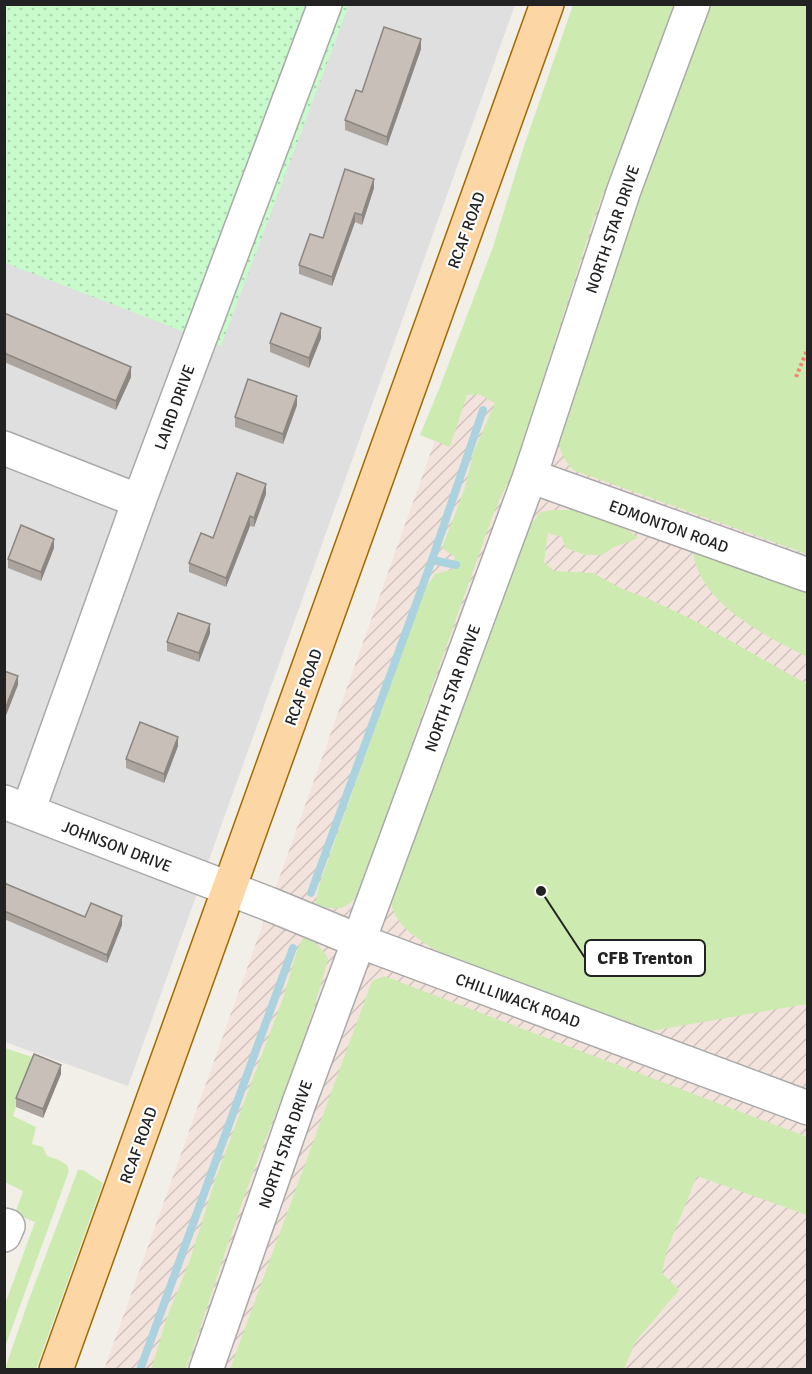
<svg xmlns="http://www.w3.org/2000/svg" width="812" height="1374" font-family="Signika,sans-serif">
	<style>
		.residential { fill: #e0dfdf }
		.military { fill: url(#military-furrows) }
		.grass { fill: #cdebb0 }
		.park { fill: url(#park-dots) }
		.lines { fill: none; stroke-linecap: round; stroke-linejoin: round }
		.stream { stroke: #aad3df; stroke-width: 8 }
		.minor-casing { stroke: #a9a9a9; stroke-width: 36 }
		.major-casing { stroke: #a06b00; stroke-width: 36 }
		.path { stroke: #fa8072; stroke-width: 4; stroke-dasharray: 3 3; stroke-linecap: butt }
		.minor { stroke: #fff; stroke-width: 33 }
		.major { stroke: #fcd6a4; stroke-width: 33 }
		.wall { fill: #aba49e }
		.shaded-wall { fill: #8b8681 }
		.building { fill: #c7bfb8; stroke: #8b8681; stroke-width: 1.5 }
		.labels { text-anchor: middle; stroke-width: 4.5; stroke-linejoin: round; paint-order: stroke }
		.street-label { font-size: 16px; fill: #222; stroke: #fff }
		.leader { fill: none; stroke: #222; stroke-width: 2 }
		.callout-dot { fill: #222; stroke: #fff; stroke-width: 2 }
		.callout { fill: #fff; stroke: #222; stroke-width: 2 }
		.callout-label { font-size: 18px; text-anchor: middle; font-weight: bold; fill: #222 }
	</style>
	<defs>
		<pattern id="military-furrows" width="10" height="10" patternUnits="userSpaceOnUse" patternTransform="scale(1.5)"><rect width="10" height="10" fill="#f3e3dd"/><path d="M-1 1l2-2M0 10L10 0M9 11l2-2" fill="none" stroke="#d0c2bd"/></pattern>
		<pattern id="park-dots" width="8" height="8" patternUnits="userSpaceOnUse" patternTransform="scale(1.5)"><rect width="8" height="8" fill="#c8facc"/><path d="M2 2h.1M6 6h.1" fill="none" stroke="#acd6af" stroke-width="1.8" stroke-linecap="round"/></pattern>
	</defs>
	<rect width="100%" height="100%" fill="#f2efe9"/>
	<path class="residential" d="M5 5H515L128 1086 5 1042Z"/>
	<path class="military" d="M590 5H807V1369L104 1370Z"/>
	<g class="grass">
		<path d="M573 5H674L594 218 515 467 494 512 359 892C348 911 336 911 315 905L320 883 425 589 435 574 451 570 455 557 442 548 465 488 473 453 495 403 478 394 467 395 450 447 420 435 441 384 493 247 524 146Z"/>
		<path d="M707 5H807V554L573 470C560 454 558 450 560 430Z"/>
		<path d="M552 510H581L621 525 638 538 614 547 602 555H585L566 548 562 537 548 533 544 562 554 571 593 573 622 589 647 598 695 621 807 684V1004L645 1032 438 951C418 940 397 927 391 904L526 532 540 512Z"/>
		<path d="M693 553 807 592V657C765 635 701 605 693 553Z"/>
		<path d="M303 938C316 941 321 947 328 958 307 1041 272 1119 243 1200 223 1256 206 1313 186 1369L151 1370 167 1317 190 1260 215 1180 283 998 297 951Z"/>
		<path d="M384 976 807 1137V1215L697 1176 667 1250 662 1273 679 1290 636 1341 624 1369H230L372 981Z"/>
		<path d="M5 1048 32 1057 13 1116 36 1127 32 1144 43 1147 47 1156 59 1160 67 1165 69 1171 5 1347 4 1307 35 1222 15 1214 23 1191 5 1182Z"/>
		<path d="M78 1170H83L103 1183 36 1369H5L28 1302Z"/>
	</g>
	<path class="park" d="M4 5H349L221 346 5 263Z"/>
	<g class="lines">
		<g class="stream">
			<path d="M432 560 456 565"/>
			<path d="M311 893 432 560 483 410"/>
			<path d="M140 1370 293 948"/>
		</g>
		<g class="minor-casing">
			<g id="minor">
				<path d="M4 448 139 501"/>
				<path d="M530 476 808 575"/>
				<path d="M4 802 269 904 359 941 808 1108"/>
				<path d="M28 811 139 501 325 4"/>
				<path d="M4 1225 8 1226 4 1235"/>
				<path d="M206 1370 299 1103 530 476 624 190 693 4"/>
			</g>
		</g>
		<g class="major-casing">
			<path id="major" d="M56 1370 547 4"/>
		</g>
		<path class="path" d="M796 377 808 348"/>
		<use href="#minor" class="minor"/>
		<use href="#major" class="major"/>
	</g>
	<g class="wall">
		<path d="M421 49 387 146 345 130V120L362 92Z"/>
		<path d="M374 188 362 225 355 222 332 286 299 274V265L323 238Z"/>
		<path d="M4 313 131 377 116 410 4 362Z"/>
		<path d="M321 338 309 368 270 352V343Z"/>
		<path d="M297 405 283 444 235 427V417Z"/>
		<path d="M266 494 254 527 250 526 226 587 189 572V563L213 538Z"/>
		<path d="M54 548 41 581 8 568V559Z"/>
		<path d="M210 633 199 662 167 651V642Z"/>
		<path d="M178 746 164 783 126 768V759Z"/>
		<path d="M4 883 85 917 122 925 107 963 4 919Z"/>
		<path d="M61 1074 43 1118 16 1107V1098Z"/>
	</g>
	<g class="shaded-wall">
		<path d="M421 39V49L387 146V137Z"/>
		<path d="M374 179V188L362 225V215Z"/>
		<path d="M355 213V222L332 286V277Z"/>
		<path d="M321 328V338L309 368V358Z"/>
		<path d="M131 367V377L116 410V401Z"/>
		<path d="M297 396V405L283 444V434Z"/>
		<path d="M266 484V494L254 527V518Z"/>
		<path d="M250 516V526L226 587V578Z"/>
		<path d="M54 539V548L41 581V572Z"/>
		<path d="M210 624V633L199 662V653Z"/>
		<path d="M18 676V685L5 718V709Z"/>
		<path d="M178 737V746L164 783V774Z"/>
		<path d="M122 916V925L107 963V955Z"/>
		<path d="M61 1065V1074L43 1118V1109Z"/>
	</g>
	<g class="building">
		<path d="M384 27 421 39 387 137 345 120 356 90 362 92Z"/>
		<path d="M345 169 374 179 362 215 355 213 332 277 299 265 310 234 323 238Z"/>
		<path d="M4 313 131 367 116 401 4 353Z"/>
		<path d="M281 313 321 328 309 358 270 343Z"/>
		<path d="M248 379 297 396 283 434 235 417Z"/>
		<path d="M237 473 266 484 254 518 250 516 226 578 189 563 201 533 213 538Z"/>
		<path d="M21 525 54 539 41 572 8 559Z"/>
		<path d="M178 613 210 624 199 653 167 642Z"/>
		<path d="M4 671 18 676 5 709 4 708Z"/>
		<path d="M140 722 178 737 164 774 126 759Z"/>
		<path d="M4 883 85 917 91 903 122 916 107 955 4 911Z"/>
		<path d="M34 1054 61 1065 43 1109 16 1098Z"/>
	</g>
	<g class="labels">
		<g class="street-label">
			<text transform="translate(612 229) rotate(-71)" y="6">NORTH STAR DRIVE</text>
			<text transform="translate(466 230) rotate(-70)" y="6">RCAF ROAD</text>
			<text transform="translate(174 407) rotate(-70)" y="6">LAIRD DRIVE</text>
			<text transform="translate(669 526) rotate(20)" y="6">EDMONTON ROAD</text>
			<text transform="translate(303 687) rotate(-70)" y="6">RCAF ROAD</text>
			<text transform="translate(452 688) rotate(-70)" y="6">NORTH STAR DRIVE</text>
			<text transform="translate(117 846) rotate(21)" y="6">JOHNSON DRIVE</text>
			<text transform="translate(518 1000) rotate(20)" y="6">CHILLIWACK ROAD</text>
			<text transform="translate(285 1144) rotate(-71)" y="6">NORTH STAR DRIVE</text>
			<text transform="translate(138 1145) rotate(-70)" y="6">RCAF ROAD</text>
		</g>
	</g>
	<path class="leader" d="M541 891L585 958"/>
	<circle class="callout-dot" cx="541" cy="891" r="6"/>
	<rect class="callout" x="585" y="940" width="120" height="36" rx="6"/>
	<g class="callout-label">
		<text x="645" y="964">CFB Trenton</text>
	</g>
	<rect width="812" height="1374" fill="none" stroke="#222222" stroke-width="12"/>
</svg>
